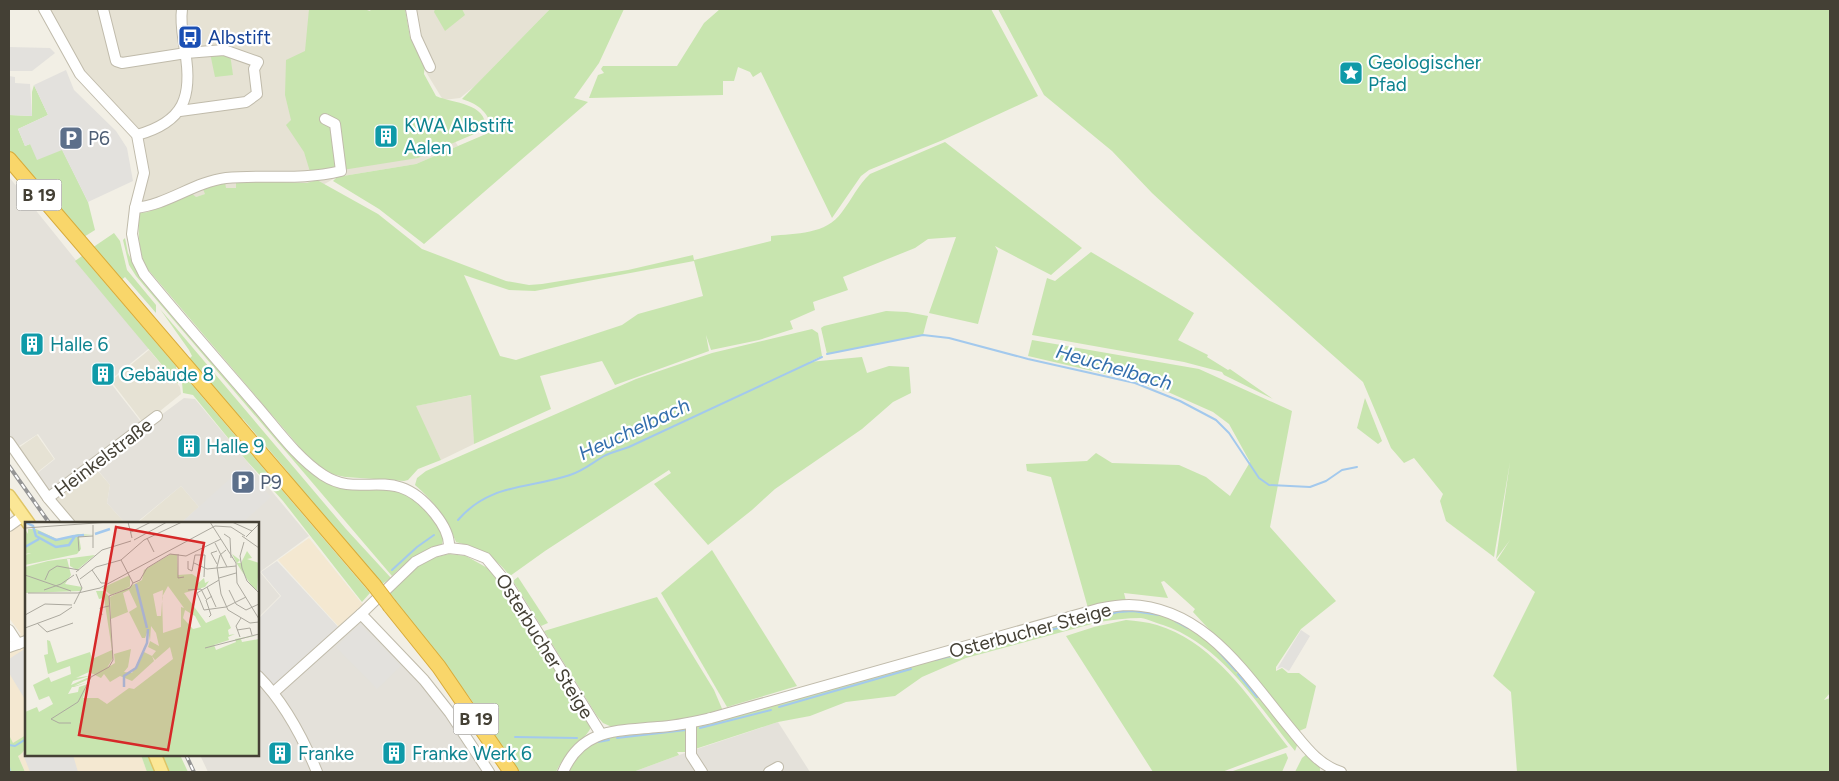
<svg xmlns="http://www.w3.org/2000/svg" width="1839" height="781" font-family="Figtree,sans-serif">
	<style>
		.residential { fill: #e6e2d4 }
		.commercial { fill: #f4e8d1 }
		.industrial { fill: #e4e1da }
		.green { fill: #c8e5af; fill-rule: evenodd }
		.parking { fill: #e3e1dd }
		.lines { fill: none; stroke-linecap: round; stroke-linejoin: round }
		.stream { stroke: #a3c9ed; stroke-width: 2 }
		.minor-casing { stroke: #c0bbab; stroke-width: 12 }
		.major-casing { stroke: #dfc566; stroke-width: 15 }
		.highway-casing { stroke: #d8ab3a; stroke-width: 16 }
		.minor { stroke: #fff; stroke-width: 10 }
		.major { stroke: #fbe796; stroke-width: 12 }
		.highway { stroke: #f9d66a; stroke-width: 14 }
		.rail-casing { stroke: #959595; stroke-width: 4 }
		.rail { stroke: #fff; stroke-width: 2; stroke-dasharray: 5.5; stroke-linecap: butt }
		.highway-bridge-casing { stroke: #d8ab3a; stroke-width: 16; stroke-linecap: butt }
		.highway-bridge { stroke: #f9d66a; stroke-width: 14 }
		.labels { text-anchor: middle; stroke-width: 4.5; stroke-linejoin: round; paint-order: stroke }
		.shield { fill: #fff; stroke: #7c7972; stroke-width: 1 }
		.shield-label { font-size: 18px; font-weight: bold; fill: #444035 }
		.transit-label { font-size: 19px; fill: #164399; stroke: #fff; text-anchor: start }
		.culture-label { font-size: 19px; fill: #0d838f; stroke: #fff; text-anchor: start }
		.service-label { font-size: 19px; fill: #4e5e75; stroke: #fff; text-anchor: start }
		.street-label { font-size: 19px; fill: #444035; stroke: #fff }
		.water-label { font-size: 20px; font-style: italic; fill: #326eac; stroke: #fff }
		.inset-river { fill: none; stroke: #a3c9ed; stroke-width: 2.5 }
		.inset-road { fill: none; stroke: #aca99f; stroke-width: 1 }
		.view { fill: #d62828; fill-opacity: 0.15; stroke: #d62828; stroke-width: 2.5 }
		.inset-edge { fill: none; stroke: #444035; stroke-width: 2.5 }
	</style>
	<rect width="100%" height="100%" fill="#f2efe5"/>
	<g class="residential">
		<path d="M45 9H368L458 146 416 164 337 177 319 187 225 188 196 197 160 215 138 217 142 136 84 75Z"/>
		<path d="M405 9H550L476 85 460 98 443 100 426 72 412 36Z"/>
		<path d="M149 350 180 387 181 394 144 424 111 381Z"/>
		<path d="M472 395 474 444 441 460 415 406Z"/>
		<path d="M37 435 54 459 35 474 17 449Z"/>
		<path d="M91 463 110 485 107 503 125 523H77L49 494Z"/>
		<path d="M181 486 199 507 181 523 136 524Z"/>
	</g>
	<g class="commercial">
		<path d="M21 521 26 529V755H141L147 772H25L9 735V644L21 634 9 618V529Z"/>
		<path d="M309 538 364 606 341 629 278 560Z"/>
	</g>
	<g class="industrial">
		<path d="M9 177 79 264 152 346 109 381 145 427 184 398 195 399 309 536 260 572 280 596 258 618V524L181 523 199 507 181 486 136 523H125L107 503 110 485 92 463 49 494 35 475 55 459 38 434 16 448 9 437Z"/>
		<path d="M362 620 448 710 486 772H208L200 755H258V678L273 693Z"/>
		<path d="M778 722 810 772H633L679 755Z"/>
	</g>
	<g class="green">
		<path d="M309 9H365L369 11 373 9H405L410 37 425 59 424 74 436 96C454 104 486 102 486 129L418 158 311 175 304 152 286 125 291 120 285 95 286 60 305 51Z"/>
		<path d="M435 9H462L465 15 445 31 434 12Z"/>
		<path d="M550 9H624L599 63 574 98 588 102 424 244 379 209 333 181 337 177 416 164 493 131C488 112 480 105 462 99Z"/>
		<path d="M720 9H991L1038 96 943 140 869 170 861 176 832 218 761 72 753 77 750 72 738 67 734 81H723V95L589 98 598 75 604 73 601 69 603 66H677L704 23Z"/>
		<path d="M998 9H1830V693L1824 700 1830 698V772H1517L1511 692 1493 676 1535 592 1497 560 1510 540 1496 559 1510 462 1494 557 1446 521 1440 501 1443 494 1414 458 1404 463 1391 448 1363 382 1195 233 1152 193 1112 151 1044 95Z"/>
		<path d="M210 53 230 54 233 75 215 77Z"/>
		<path d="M34 85 48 115 18 129 25 146 30 144 62 149 88 202 95 230 79 240 9 157V115L32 116V92Z"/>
		<path d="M945 142 1082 248 1051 275 995 246 998 251 978 324 929 313 956 237 928 239 915 248 843 277 848 290 813 302 815 310 790 321 793 329 759 340 711 350 706 335 709 351 615 385 602 361 540 376 551 409 474 444 471 395 416 406 441 460 418 469 408 480 404 481 345 477 327 473 307 456 145 266C139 251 137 229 140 213L148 212 191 193 196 197 205 194 203 189 225 182 226 188H236V180L307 183 317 180 378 214 422 249 506 281 529 285 542 284 628 270 693 255 694 260 771 241V236C796 233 826 235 842 212 852 199 858 185 870 174ZM694 261 703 296 638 314 622 325 516 360 500 356 464 275 509 290 535 291Z"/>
		<path d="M114 233 120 241 127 270 156 305V313L125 277 118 283 92 248Z"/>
		<path d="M125 238 128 253 139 275 307 470C318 478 328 486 341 488 355 490 370 488 384 489 412 490 433 513 444 537L442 544C421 551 407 561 392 576L136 276 129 265 123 240Z"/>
		<path d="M1091 252 1194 313 1178 340 1208 355 1207 357 1228 370 1230 369 1273 399 1224 375 1222 372 1184 362 1032 335 1047 278 1055 281Z"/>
		<path d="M82 256 176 366 178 384 75 261Z"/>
		<path d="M160 309 346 529 391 578 382 584 318 513 313 503 307 499 287 471 243 419 239 418 188 360 192 356 189 350Z"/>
		<path d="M886 311 907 312 928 316 923 335 827 354 821 328 824 326Z"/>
		<path d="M812 329 818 333 822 356 809 362 862 357 867 373 889 366 909 367 911 393 893 402 862 429 775 489 752 510 708 545 654 484 671 473 669 470 545 551 510 576C495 557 480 548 456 542 447 519 434 501 415 485L417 478 426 471 636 379 712 353Z"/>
		<path d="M1032 340 1199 369 1292 411 1270 527 1336 601 1301 629 1276 667V671L1282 668 1288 673H1299L1316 686 1306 728 1297 732 1245 668 1193 612 1195 609 1164 581 1161 582 1168 598 1124 593 1126 601 1088 608 1051 477 1027 471 1026 464 1087 461 1096 453 1112 463 1179 465 1206 477 1230 496 1250 462 1229 424 1213 412 1168 392 1127 379 1028 356Z"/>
		<path d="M181 372 370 593 362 602 283 501 246 460 193 395 183 393Z"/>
		<path d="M1365 398 1382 441 1378 444 1357 428Z"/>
		<path d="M712 550 797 686 727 707 661 593Z"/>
		<path d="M449 554 466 556 491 570 511 597 592 726C582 744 564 753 556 772H519L470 698 389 592C409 572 420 560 449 554Z"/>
		<path d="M518 577 548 623 541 626 513 581Z"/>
		<path d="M657 597 714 690 723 711 670 722 612 727 603 723 597 716 544 631Z"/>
		<path d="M1140 609 1180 620 1222 652 1298 743 1295 751C1257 704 1222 645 1163 625 1156 623 1148 619 1141 618 1127 618 1112 620 1099 622L966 658 922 677 895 696 846 702 810 716 778 722 686 752H677L679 755 633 772H567C589 732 617 734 658 731L1104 612Z"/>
		<path d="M1126 620C1136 621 1147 622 1157 625 1216 643 1252 702 1288 747L1222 772H1153L1066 636 1094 627Z"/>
		<path d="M9 735 13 743 26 735C26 744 27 751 18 756L25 772H9Z"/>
		<path d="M1286 753 1288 758 1282 772H1230Z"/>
		<path d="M1308 753 1320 766V772H1295L1302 758Z"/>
		<path d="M141 755H180L188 772H147Z"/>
	</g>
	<g class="parking">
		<path d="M9 47 50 48 55 53 32 71H9Z"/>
		<path d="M66 70 74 90 116 131 127 148 133 181 88 202 62 150 37 160 30 144 25 146 18 129 48 115 34 85Z"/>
		<path d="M9 76 15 77V83L30 84 32 116 9 115Z"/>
		<path d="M244 466 271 497 242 523H181Z"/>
		<path d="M277 561 341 630 276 687 261 671 265 676 258 672V619L281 596 261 572Z"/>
		<path d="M360 624 401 666 377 689 336 647Z"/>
		<path d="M1301 630 1310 636 1289 671 1282 667 1277 669Z"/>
		<path d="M26 648V701L9 673V659Z"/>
		<path d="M26 748V755H73L78 772H30L23 754Z"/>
	</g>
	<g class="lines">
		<g class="stream">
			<path d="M827 354 923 335 949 338 1028 359 1135 383 1180 401 1216 420 1229 433 1259 478 1269 485 1310 487 1326 481 1342 470 1357 467"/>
			<path d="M458 520C490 483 528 489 570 475 583 471 592 463 604 456 611 452 621 450 629 447L822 357"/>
			<path d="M392 570 417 547 434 535"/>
			<path d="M1175 621 1188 628"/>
			<path d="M1002 643 1118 612 1133 611 1159 615"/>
			<path d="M1218 651 1236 671"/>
			<path d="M935 660 995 645"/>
			<path d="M1238 674 1257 697"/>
			<path d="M779 707 911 669"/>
			<path d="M700 728 771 710"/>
			<path d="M515 737 577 738"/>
			<path d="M617 738 686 730"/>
			<path d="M598 742 609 740"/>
			<path d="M9 745 15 746 26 739"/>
			<path d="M9 767 10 772"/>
		</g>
		<g class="minor-casing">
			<g id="minor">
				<path d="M44 9 80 74 137 135 144 173 135 208 132 234 137 260 144 274C180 318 218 361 255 404 276 428 296 457 323 475 363 501 393 461 435 514 443 524 450 535 449 548"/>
				<path d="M103 9 116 61 122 63 186 53 224 50 258 62 254 69 257 94 246 102 180 111"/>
				<path d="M411 9 416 37 430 67"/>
				<path d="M137 135C184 122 193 97 185 51 183 36 180 23 182 9"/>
				<path d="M135 208C167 205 194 182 226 178 266 174 299 181 341 171L335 124 325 119"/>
				<path d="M9 442 48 498 70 524"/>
				<path d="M48 498 157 416"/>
				<path d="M9 526 23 516"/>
				<path d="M361 614 424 680 450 713 489 772"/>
				<path d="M9 630 18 644"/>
				<path d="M9 647 26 641"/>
				<path d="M258 676C284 702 303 738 317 772"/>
				<path d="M274 692 361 614 415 562 434 552 449 548 466 550 486 558 507 583 601 734"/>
				<path d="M691 723V755L702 772"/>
				<path d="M563 772C582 728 617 731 658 727 676 726 693 722 711 718L1098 609C1108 607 1119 605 1129 605 1205 607 1246 675 1290 728 1305 746 1318 765 1341 772"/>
				<path d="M769 772 778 767"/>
			</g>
		</g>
		<g class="major-casing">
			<g id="major">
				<path d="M9 496 29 524"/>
				<path d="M155 755 162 772"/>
			</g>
		</g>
		<g class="highway-casing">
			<g id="highway">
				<path d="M9 159 374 585"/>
				<path d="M390 606 439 667 511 772"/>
			</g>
		</g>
		<use href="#minor" class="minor"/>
		<use href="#major" class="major"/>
		<use href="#highway" class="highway"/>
		<g class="rail-casing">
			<g id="rail">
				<path d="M9 466 50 524"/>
				<path d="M186 755 194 772"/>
			</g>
		</g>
		<use href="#rail" class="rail"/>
		<g class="highway-bridge-casing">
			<path id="highway-bridge" d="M374 585 390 606"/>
		</g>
		<use href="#highway-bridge" class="highway-bridge"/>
	</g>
	<defs>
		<g id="bus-square" transform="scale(1.25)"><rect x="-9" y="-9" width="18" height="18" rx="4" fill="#1a4fb4" stroke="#fff"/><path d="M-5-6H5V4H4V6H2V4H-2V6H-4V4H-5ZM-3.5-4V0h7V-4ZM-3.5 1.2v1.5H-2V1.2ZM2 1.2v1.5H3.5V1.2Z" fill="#fff"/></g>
		<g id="sight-square" transform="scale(1.25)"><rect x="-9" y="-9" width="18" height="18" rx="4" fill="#0f9aa8" stroke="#fff"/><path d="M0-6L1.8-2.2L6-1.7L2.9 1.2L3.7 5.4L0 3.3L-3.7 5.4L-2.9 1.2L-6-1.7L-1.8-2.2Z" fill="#fff"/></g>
		<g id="building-square" transform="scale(1.25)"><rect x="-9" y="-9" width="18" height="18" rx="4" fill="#0f9aa8" stroke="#fff"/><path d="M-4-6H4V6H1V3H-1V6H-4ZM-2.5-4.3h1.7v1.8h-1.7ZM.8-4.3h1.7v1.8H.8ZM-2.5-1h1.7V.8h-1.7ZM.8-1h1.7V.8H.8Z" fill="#fff"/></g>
		<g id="parking-square" transform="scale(1.25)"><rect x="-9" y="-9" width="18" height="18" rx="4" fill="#5c6f8a" stroke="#fff"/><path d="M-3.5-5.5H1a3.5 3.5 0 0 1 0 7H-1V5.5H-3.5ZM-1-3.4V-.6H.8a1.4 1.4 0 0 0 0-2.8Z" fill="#fff"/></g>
	</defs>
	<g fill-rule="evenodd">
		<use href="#bus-square" x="190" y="37"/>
		<use href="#sight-square" x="1351" y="73"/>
		<use href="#building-square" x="386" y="136"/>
		<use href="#parking-square" x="71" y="138"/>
		<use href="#building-square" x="32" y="344"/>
		<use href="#building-square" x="103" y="374"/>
		<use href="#building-square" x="189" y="446"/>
		<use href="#parking-square" x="243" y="482"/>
		<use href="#building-square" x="280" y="753"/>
		<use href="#building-square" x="394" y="753"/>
	</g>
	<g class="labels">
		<g class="shield">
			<rect x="16.5" y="179.5" width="45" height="31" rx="4"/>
			<rect x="453.5" y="703.5" width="45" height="31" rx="4"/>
		</g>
		<g class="shield-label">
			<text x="39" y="201">B 19</text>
			<text x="476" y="725">B 19</text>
		</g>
		<g class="transit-label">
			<text x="208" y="44">Albstift</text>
		</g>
		<g class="culture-label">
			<text x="1368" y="69">Geologischer<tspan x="1368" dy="22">Pfad</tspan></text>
			<text x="404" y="132">KWA Albstift<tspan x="404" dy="22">Aalen</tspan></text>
			<text x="50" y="351">Halle 6</text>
			<text x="120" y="381">Gebäude 8</text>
			<text x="206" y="453">Halle 9</text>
			<text x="298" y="760">Franke</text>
			<text x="412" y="760">Franke Werk 6</text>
		</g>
		<g class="service-label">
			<text x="88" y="145">P6</text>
			<text x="260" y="489">P9</text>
		</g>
		<g class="street-label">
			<text transform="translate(103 457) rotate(-37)" y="7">Heinkelstraße</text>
			<text transform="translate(1030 630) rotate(-15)" y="7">Osterbucher Steige</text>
			<text transform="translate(545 646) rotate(58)" y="7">Osterbucher Steige</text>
		</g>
		<g class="water-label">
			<text transform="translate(1114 367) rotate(16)" y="7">Heuchelbach</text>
			<text transform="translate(634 429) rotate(-25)" y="7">Heuchelbach</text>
		</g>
	</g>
	<g transform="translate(25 522)">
		<rect width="234" height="234" fill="#f2efe5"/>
		<path d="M0 7 3 12V7H11L34 18 53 12 69 13 54 14 56 27 52 32 0 43V33L6 31 0 32ZM222 29 227 36 222 37 234 41 232 69 226 63 212 42 207 32 215 38 212 41H216ZM146 32H152L153 53 167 52 173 56 171 63 179 56 180 61 184 59 180 65 159 71 181 101 200 93 206 106 203 108 204 113 210 112 203 115 204 118 189 123 191 128 211 120 210 117 234 113 216 117 217 120 234 117V234H0V190L12 185 14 190 28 182 24 174 14 178 8 163 24 155 26 160 46 152 45 144 23 152 19 133 23 132 22 118 25 119 32 141 65 130 67 137 87 128 79 76 74 77 71 69H79L84 74V86L88 136 82 146 90 141 89 132 106 127 103 145 99 150 107 151 119 130 127 134 131 129 123 125 125 119 134 124 131 111 126 104 125 119 123 108 120 116H117L104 90 112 85 104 68 98 71 103 90 86 97 85 75 117 58 119 48ZM143 64 159 86 156 85V105L138 111 137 75ZM138 68 136 94H132L128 72ZM160 88 170 94 176 105 168 107 158 96ZM145 125 148 137 109 167 104 166 82 182 73 176H58L63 162 54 165 53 170 43 172 47 165H49L64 160 49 164 64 157V155L46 163 48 159 68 153 51 156 64 150 76 156 79 152 85 160 95 154 107 159 129 139 127 134 130 138ZM70 33 52 48 45 44V37H42L46 53 40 62 57 65 56 69 0 71V45L23 39ZM105 53V65L86 73 77 66Z" fill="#c8e5af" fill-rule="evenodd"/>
		<path class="inset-river" d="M0 0 8 4 11 14 31 25 44 23 50 14 59 13M13 10 31 18 49 14M70 12 85 7M0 25 14 17M111 62 122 106M99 165V154L111 146 122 121 123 107"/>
		<path class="inset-road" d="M103 0 107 16M185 0 211 41M207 0 227 9M68 3V26M0 6 85 0M106 10 126 0M199 12 205 16 206 36M217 14 234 26M221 15 234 2M122 16 129 30M109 18 142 0M219 20 215 34 217 46 222 59 234 71M190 21 202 45M201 28 195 33 192 45 196 72 203 88 225 101 234 100M54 29 53 15 68 14M192 29 186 31 192 42M153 32V56L159 55M96 38 108 61M163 39V47L167 49 170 33H180L179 55M169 41 182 47 211 44M211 41 212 61 234 97M67 48 76 61H81M51 50 77 28 106 19M0 53 46 69M194 56 211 51M55 57 71 45 96 38 119 18 157 0M20 58 24 49 32 44 54 48M194 58 172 71 179 88 201 85 221 75M108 61 115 58 122 46 145 32 161 34 196 17M182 65 191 85M19 68 36 62 49 53M163 68 176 67 181 77M204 68 211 82 221 88 234 82M3 71H53L75 66 190 4 206 5 220 14M84 74 105 66 108 61M49 82 57 66 51 52M0 93 20 82 47 83M77 93 75 86 84 84M184 95 186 93 181 78 187 74M12 101 22 110 48 101M0 106 35 93 47 85M212 108 225 106 227 113M215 115 211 104 216 96M180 126 234 112M46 201H34L26 197 53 180 66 155 84 145 88 138 84 74"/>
		<path class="view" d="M91 5 179 21 143 228 54 213Z"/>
		<rect width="234" height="234" class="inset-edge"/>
	</g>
	<rect width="1839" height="781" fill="none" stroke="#444035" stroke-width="20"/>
</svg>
